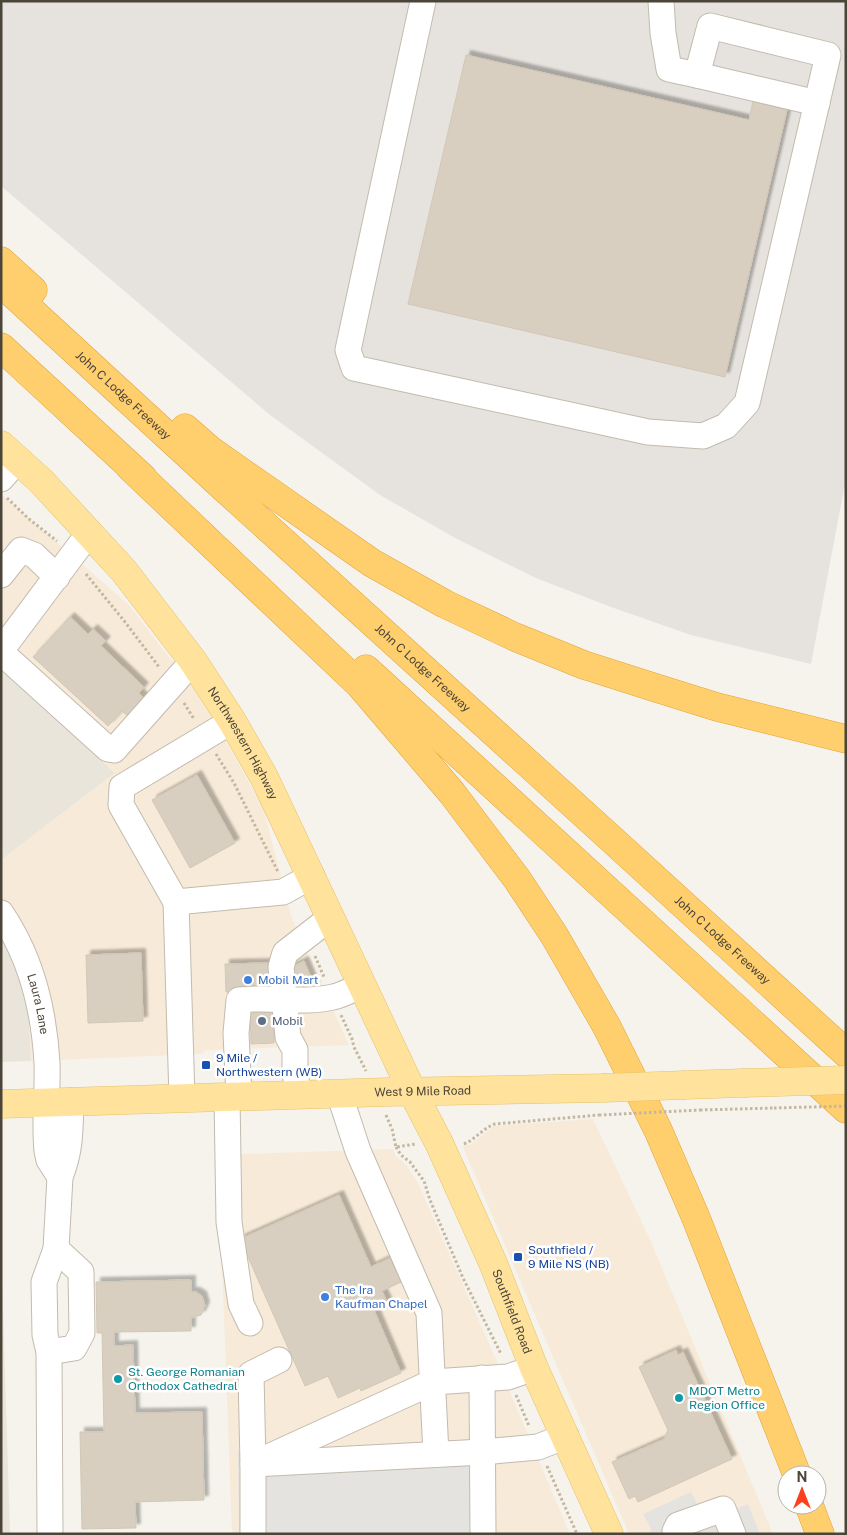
<svg xmlns="http://www.w3.org/2000/svg" width="847" height="1535" font-family="'Public Sans',sans-serif">
	<style>
		.residential { fill: #eae5da }
		.commercial { fill: #f7ead8 }
		.industrial { fill: #e6e2dd }
		.parking { fill: #e5e3e0 }
		.building { fill: #d8cfc1; stroke: #d3c7b4; filter: url(#shadow) }
		.lines { fill: none; stroke-linecap: round; stroke-linejoin: round }
		.minor-casing { stroke: #c2bbae; stroke-width: 27 }
		.major-casing { stroke: #e6c16a; stroke-width: 29 }
		.highway-casing { stroke: #e0a43c; stroke-width: 29 }
		.path { stroke: #c4b79f; stroke-width: 3; stroke-dasharray: 2.5 2.5; stroke-linecap: butt }
		.minor { stroke: #fff; stroke-width: 25 }
		.major { stroke: #ffe39c; stroke-width: 28 }
		.highway { stroke: #ffcf6e; stroke-width: 28 }
		.major-bridge-casing { stroke: #e6c16a; stroke-width: 29; stroke-linecap: butt }
		.path-bridge { stroke: #c4b79f; stroke-width: 3; stroke-dasharray: 2.5 2.5; stroke-linecap: butt }
		.major-bridge { stroke: #ffe39c; stroke-width: 28 }
		.shop-dot { fill: #3f7fe0; stroke: #fff; stroke-width: 2 }
		.service-dot { fill: #5c6f8a; stroke: #fff; stroke-width: 2 }
		.transit-dot { fill: #1a4fb4; stroke: #fff; stroke-width: 2 }
		.culture-dot { fill: #0f9aa8; stroke: #fff; stroke-width: 2 }
		.labels { text-anchor: middle; stroke-width: 5; stroke-linejoin: round; paint-order: stroke }
		.street-label { font-size: 12px; fill: #4b4439; stroke: #fff }
		.shop-label { font-size: 12px; fill: #366cbe; stroke: #fff; text-anchor: start }
		.service-label { font-size: 12px; fill: #4e5e75; stroke: #fff; text-anchor: start }
		.transit-label { font-size: 12px; fill: #164399; stroke: #fff; text-anchor: start }
		.culture-label { font-size: 12px; fill: #0d838f; stroke: #fff; text-anchor: start }
	</style>
	<defs>
		<filter id="shadow"><feDropShadow dx="4.5" dy="-4.5" stdDeviation="1" flood-color="#0004"/></filter>
	</defs>
	<rect width="100%" height="100%" fill="#f6f3ec"/>
	<g class="residential">
		<path d="M1 669 115 773 1 860Z"/>
		<path d="M1 935 16 963 29 1017 31 1061 1 1062Z"/>
		<path d="M1 1242 10 1534H1Z"/>
	</g>
	<g class="commercial">
		<path d="M1 494 128 604 203 701 263 807 291 916 349 1045 207 1050 200 1054 31 1061 29 1017 16 963 1 935V860L115 773 1 669Z"/>
		<path d="M593 1119 652 1244 773 1534H629L463 1147 473 1143 493 1126Z"/>
		<path d="M393 1149 396 1156 407 1166 418 1183 498 1364 570 1534H232L218 1155Z"/>
	</g>
	<path class="industrial" d="M1 1H846V478L811 664 691 635 611 607 536 578 457 539 380 495 270 415 1 186Z"/>
	<g class="parking">
		<path d="M493 1441V1534H239L238 1452Z"/>
		<path d="M691 1492 699 1507 723 1514 748 1504 760 1534H650L651 1529 643 1514Z"/>
	</g>
	<g class="building">
		<path d="M466 55 749 120 753 101 787 110 725 377 408 304Z"/>
		<path d="M70 617 88 634 93 629 106 641 101 646 144 687 139 693 145 699 129 717 122 711 108 726 33 657Z"/>
		<path d="M197 775 235 843 190 868 152 800Z"/>
		<path d="M141 953 143 1021 88 1023 86 955Z"/>
		<path d="M304 961 315 987 294 996 283 971Z"/>
		<path d="M268 963 269 991 226 992 225 964Z"/>
		<path d="M273 1001 274 1043 251 1044 250 1002Z"/>
		<path d="M339 1195 371 1267 390 1258 401 1282 382 1291 388 1304 374 1310 401 1373 361 1391 360 1388 338 1398 328 1376 305 1386 240 1239Z"/>
		<path d="M191 1280V1292H196L202 1296 205 1306 201 1315 191 1318V1331L114 1332V1346L133 1345 135 1413 202 1412 204 1500 135 1502 136 1528 82 1529 80 1432H104L102 1333H97L96 1282Z"/>
		<path d="M676 1350 678 1355 683 1352 732 1459 638 1502 635 1496 629 1499 612 1462 664 1439 668 1430 639 1367Z"/>
	</g>
	<g class="lines">
		<g class="minor-casing">
			<g id="minor">
				<path d="M423 1 348 350 354 368 648 432 703 436 726 426 747 403 828 55 710 26 697 75 669 69 663 33 661 1"/>
				<path d="M697 75 817 103"/>
				<path d="M1 479 18 460"/>
				<path d="M89 533 3 648 4 655 108 749 114 750 193 661"/>
				<path d="M1 575 21 550 34 555 57 577"/>
				<path d="M176 902 283 892 312 876"/>
				<path id="s1" d="M1 913C31 957 44 1010 47 1063 48 1092 44 1122 47 1151L49 1160 60 1177C71 1150 70 1129 71 1101"/>
				<path d="M339 1093 358 1151 429 1313 436 1454"/>
				<path d="M299 1095 295 1074V1050L288 1037 281 967 285 953 330 918"/>
				<path d="M227 1097 229 1222 241 1304 250 1323"/>
				<path d="M239 1097 236 1033 239 1000C270 996 304 1004 333 997 343 995 353 989 362 985"/>
				<path d="M182 1098 176 902 121 805 122 787 232 721"/>
				<path d="M49 1352 74 1348 82 1333 81 1272 56 1249"/>
				<path d="M279 1360 251 1374 253 1464 483 1452 538 1447 566 1436"/>
				<path d="M482 1378 483 1534"/>
				<path d="M50 1534 49 1352 45 1335 44 1282 56 1249 60 1177"/>
				<path d="M253 1534V1464L433 1382 508 1377 534 1368"/>
				<path d="M676 1534 675 1531 678 1525 723 1509 733 1534"/>
			</g>
		</g>
		<g class="major-casing">
			<g id="major">
				<path id="s2" d="M1 445 41 481 124 571 193 661 232 721 264 777 412 1091 440 1145 493 1263 534 1368 609 1534"/>
				<path d="M685 1085 743 1083"/>
				<path id="s3" d="M1 1104 388 1092 604 1088"/>
			</g>
		</g>
		<g class="highway-casing">
			<g id="highway">
				<path d="M1 261 33 290"/>
				<path id="s4" d="M1 283 224 488 607 835 846 1053"/>
				<path d="M1 347 143 478"/>
				<path d="M185 428 210 450 372 563 445 604 515 637 584 665 653 687 717 707 846 739"/>
				<path d="M130 467 360 685 452 793 517 879 554 935 607 1027 658 1130 696 1218 797 1475"/>
				<path d="M366 669 846 1109"/>
				<path d="M809 1505 820 1534"/>
			</g>
		</g>
		<g class="path">
			<path d="M7 498 29 519 57 541"/>
			<path d="M86 574 125 622 159 667"/>
			<path d="M184 703 194 719"/>
			<path d="M216 754 234 783 278 872"/>
			<path d="M315 956 324 977"/>
			<path d="M341 1015 352 1039 354 1047 366 1071"/>
			<path d="M700 1110 774 1108"/>
			<path d="M386 1115 392 1129 396 1147 416 1144"/>
			<path d="M464 1144C476 1139 483 1128 495 1124L599 1115"/>
			<path d="M396 1147 401 1155 410 1162 424 1181 430 1200 463 1278 501 1354"/>
			<path d="M516 1395 529 1426"/>
			<path d="M547 1466 577 1534"/>
		</g>
		<use href="#minor" class="minor"/>
		<use href="#major" class="major"/>
		<use href="#highway" class="highway"/>
		<g class="major-bridge-casing">
			<g id="major-bridge">
				<path d="M743 1083 846 1080"/>
				<path d="M604 1088 685 1085"/>
			</g>
		</g>
		<g class="path-bridge">
			<path d="M774 1108 846 1106"/>
			<path d="M599 1115 700 1110"/>
		</g>
		<use href="#major-bridge" class="major-bridge"/>
	</g>
	<g class="shop-dot">
		<circle cx="248" cy="980" r="5"/>
		<circle cx="325" cy="1297" r="5"/>
	</g>
	<circle class="service-dot" cx="262" cy="1021" r="5"/>
	<g class="transit-dot">
		<rect x="201" y="1060" width="10" height="10" rx="2.5"/>
		<rect x="513" y="1252" width="10" height="10" rx="2.5"/>
	</g>
	<g class="culture-dot">
		<circle cx="118" cy="1379" r="5"/>
		<circle cx="679" cy="1398" r="5"/>
	</g>
	<g class="labels">
		<g class="street-label">
			<text dy="4" stroke="none"><textPath href="#s4" startOffset="166">John C Lodge Freeway</textPath></text>
			<text dy="4" stroke="none"><textPath href="#s4" startOffset="571">John C Lodge Freeway</textPath></text>
			<text dy="4" stroke="none"><textPath href="#s2" startOffset="386">Northwestern Highway</textPath></text>
			<text dy="4" stroke="none"><textPath href="#s4" startOffset="976">John C Lodge Freeway</textPath></text>
			<text dy="4" stroke="none"><textPath href="#s1" startOffset="99">Laura Lane</textPath></text>
			<text dy="4" stroke="none"><textPath href="#s3" startOffset="422">West 9 Mile Road</textPath></text>
			<text dy="4" stroke="none"><textPath href="#s2" startOffset="1015">Southfield Road</textPath></text>
		</g>
		<g class="shop-label">
			<text x="258" y="984">Mobil Mart</text>
			<text x="335" y="1294">The Ira<tspan x="335" dy="14">Kaufman Chapel</tspan></text>
		</g>
		<g class="service-label">
			<text x="272" y="1025">Mobil</text>
		</g>
		<g class="transit-label">
			<text x="216" y="1062">9 Mile /<tspan x="216" dy="14">Northwestern (WB)</tspan></text>
			<text x="528" y="1254">Southfield /<tspan x="528" dy="14">9 Mile NS (NB)</tspan></text>
		</g>
		<g class="culture-label">
			<text x="128" y="1376">St. George Romanian<tspan x="128" dy="14">Orthodox Cathedral</tspan></text>
			<text x="689" y="1395">MDOT Metro<tspan x="689" dy="14">Region Office</tspan></text>
		</g>
	</g>
	<rect width="847" height="1535" fill="none" stroke="#4b4439" stroke-width="5"/>
	<g transform="translate(802 1490)"><circle r="24" fill="#ffffff" stroke="#b7b4b0"/>
	<path d="M0-4L9 19L0 12L-9 19Z" fill="#fc3f1d"/>
	<text y="-8" font-size="14" font-weight="bold" text-anchor="middle" fill="#4b4439">N</text>
	</g>
</svg>
